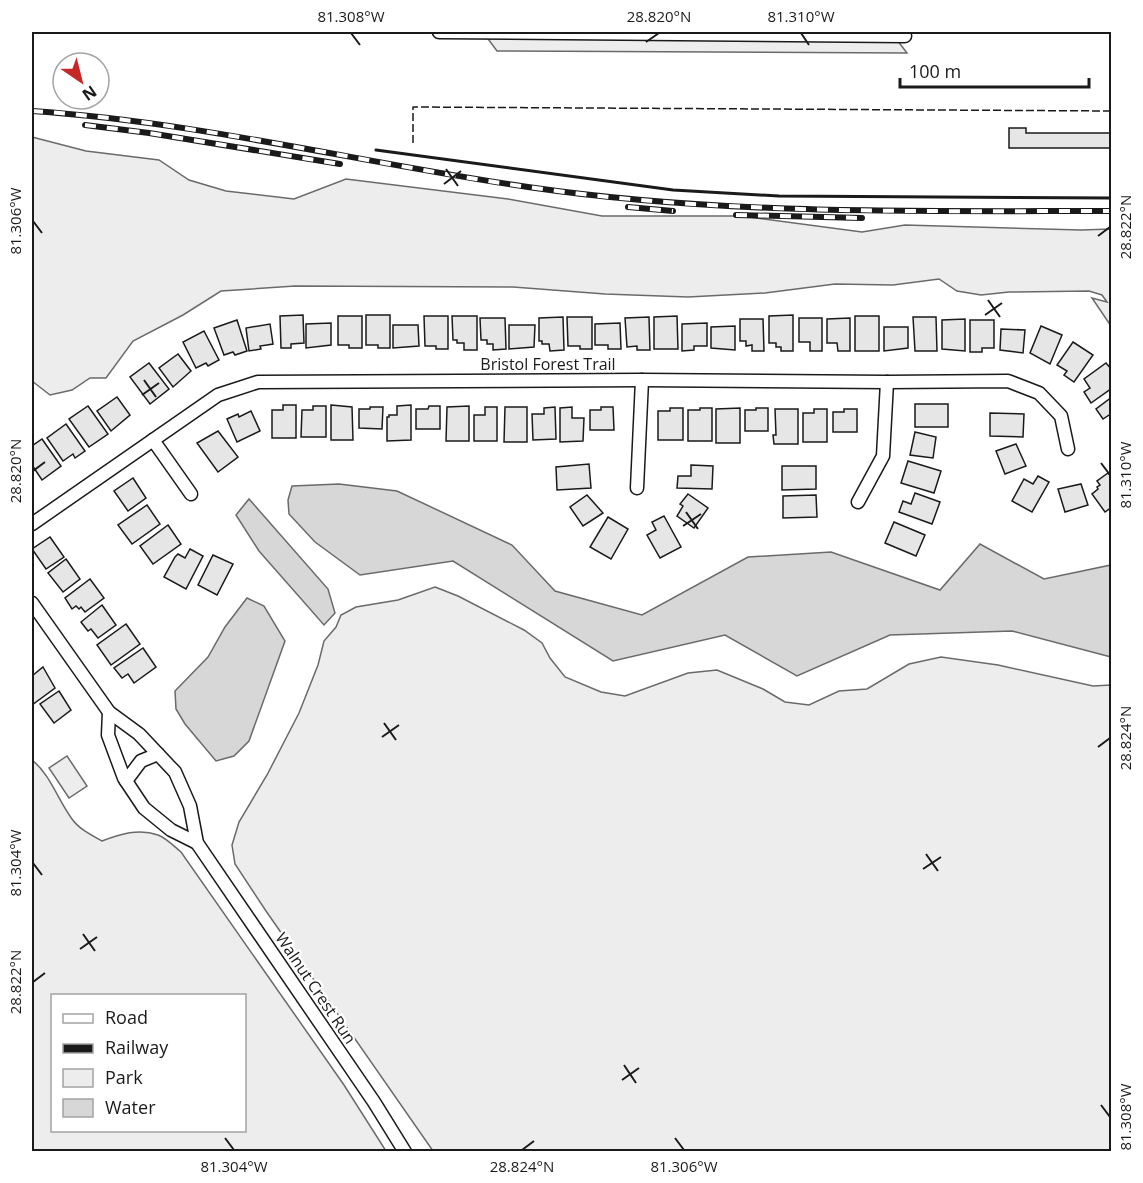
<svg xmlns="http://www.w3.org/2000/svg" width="1143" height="1183" font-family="'Open Sans',sans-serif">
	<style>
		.green { fill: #ededed; stroke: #6a6a6a; stroke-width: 1.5; fill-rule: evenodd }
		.water { fill: #d7d7d7; stroke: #6a6a6a; stroke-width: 1.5 }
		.building { fill: #e6e6e6; stroke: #1a1a1a; stroke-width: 1.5 }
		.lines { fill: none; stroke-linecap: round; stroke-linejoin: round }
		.minor-casing { stroke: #1a1a1a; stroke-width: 15 }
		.minor { stroke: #fff; stroke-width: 12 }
		.rail-casing { stroke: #1a1a1a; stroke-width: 6 }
		.rail { stroke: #fff; stroke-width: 4; stroke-dasharray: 11; stroke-linecap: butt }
		.fence { stroke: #1a1a1a; stroke-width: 1.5; stroke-dasharray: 8 3; stroke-linecap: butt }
		.wall { stroke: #1a1a1a; stroke-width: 3 }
		.ticks { fill: none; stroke: #1a1a1a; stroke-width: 2 }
		.labels { text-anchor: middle; stroke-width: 4.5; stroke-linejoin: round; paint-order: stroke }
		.street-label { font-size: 16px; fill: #1a1a1a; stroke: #fff }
		.neatline { fill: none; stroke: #1a1a1a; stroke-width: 2 }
		.ticks-label { font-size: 15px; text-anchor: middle; fill: #1a1a1a }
	</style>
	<rect width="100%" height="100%" fill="#fff"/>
	<g class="green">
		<path d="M483 32H891L907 53 497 51Z"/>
		<path d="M32 137 86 151 159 160 189 180 226 191 294 199 346 179 508 199 602 216H742L862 232 905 225 1081 230 1111 229V326L1092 298 1107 302 1102 295 1089 291 1009 292 981 295 957 291 939 279 893 285 835 284 765 293 688 297 605 294 513 287 295 286 221 291 183 315 133 341 106 378H90L72 390 50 395 32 381Z"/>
		<path d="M435 587 458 596 524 630 542 643 550 658 565 677 601 692 625 696 688 673 717 670 763 689 785 702 809 705 839 691 867 689 909 664 941 657 998 665 1093 686 1111 685V1151H433L266 911 235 864 232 845 239 822 267 775 299 713 318 665 324 641 336 627 341 615 356 607 398 600Z"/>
		<path d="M67 756 87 786 69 798 49 768Z"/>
		<path d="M32 760C50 774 58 800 72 819 79 829 91 835 102 841 120 834 139 828 158 835 166 838 174 846 181 852L344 1085 386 1151H32ZM52 996H244V1130H52Z"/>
	</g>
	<g class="water">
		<path d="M339 484 397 491 512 545 555 591 642 615 748 557 831 552 940 590 980 544 1044 579 1111 565V657L1012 631 890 635 797 676 725 635 613 661 453 561 360 575 315 542 289 514 288 500 292 486Z"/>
		<path d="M249 499 328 589 335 613 324 625 259 551 236 515Z"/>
		<path d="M247 598 264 606 285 641 249 741 234 756 216 761 185 724 176 709 175 691 208 657 225 627Z"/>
	</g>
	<g class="building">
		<path d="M1009 128H1026V133H1112V148H1009Z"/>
		<path d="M303 315 304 343 291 344V348H281L280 316Z"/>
		<path d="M366 315H390V348H378V345H366Z"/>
		<path d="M793 315V351H781V347H776V343H769V316Z"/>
		<path d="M338 316H362V348H349V345H338Z"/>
		<path d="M424 316H448V349H436V346H425Z"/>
		<path d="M452 316H477V350H464V343H457V340H453Z"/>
		<path d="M677 316 678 349H654V317Z"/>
		<rect x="855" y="316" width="24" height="35"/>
		<path d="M563 317 564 350 550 351 549 344H542V341H539V318Z"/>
		<path d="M567 317H592V349H580V346H568Z"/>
		<path d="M649 317 650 350H637V346L627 347 625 318Z"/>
		<path d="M913 317H936L937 351H915Z"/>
		<path d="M480 318H505L506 349 493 350V344H487V340H481Z"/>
		<path d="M799 318H822V351H810V342H799Z"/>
		<path d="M850 318V351H838L837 343H827V319Z"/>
		<path d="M740 319H763L764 351H752V345L746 346V341H740Z"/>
		<path d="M965 319V351L942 349V320Z"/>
		<path d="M237 320 247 351 235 355 233 352 224 355 214 328Z"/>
		<path d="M970 320H994V348H982V352H970Z"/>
		<path d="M331 323V345L306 348V324Z"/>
		<path d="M620 323 621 349H608V345H595V324Z"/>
		<path d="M707 323V346H694V350L682 351V324Z"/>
		<path d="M270 324 273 344 260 346 261 349 249 351 246 328Z"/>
		<path d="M393 325H418L419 346 393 348Z"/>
		<path d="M509 325H535L534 347 509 349Z"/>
		<path d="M735 326V350L711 348V327Z"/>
		<path d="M1041 326 1062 335 1050 364 1030 353Z"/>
		<path d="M884 327H908V348L884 351Z"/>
		<path d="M1001 329 1025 330 1023 353 1000 350Z"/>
		<path d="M204 331 219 360 208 366 206 363 196 368 183 342Z"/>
		<path d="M1073 342 1093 355 1074 382 1064 375 1067 371 1057 365Z"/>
		<path d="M178 354 191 371 173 387 159 368Z"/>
		<path d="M149 363 169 389 150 404 130 377Z"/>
		<path d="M1106 363 1112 370V388L1091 403 1084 392 1090 388 1084 379Z"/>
		<path d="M117 397 130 415 111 431 97 411Z"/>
		<path d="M1112 397V413L1103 419 1096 409Z"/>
		<rect x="915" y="404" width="33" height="23"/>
		<path d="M283 405H296V438H272V410H283Z"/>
		<path d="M331 405 352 407 353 440H331Z"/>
		<path d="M411 405V440L387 441V417H389V415H397V406Z"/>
		<path d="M88 406 108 434 89 447 69 419Z"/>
		<path d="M313 406H326V437H301L302 410H313Z"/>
		<path d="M429 406H440V429H416V409H428Z"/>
		<path d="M469 406V441H446L447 407Z"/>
		<path d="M370 407H383L382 429 359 428V409H370Z"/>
		<path d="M485 407H497V441H474V415H485Z"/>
		<path d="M505 407H527V442H504Z"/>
		<path d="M555 407 556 439 533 440 532 414H544V408Z"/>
		<path d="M572 407V418H584L583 441 560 442V408Z"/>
		<path d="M601 407H613L614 430H590V410H601Z"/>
		<path d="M670 408H683V440H658V411H670Z"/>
		<path d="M700 408H712V441H688V410H700Z"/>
		<path d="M740 408V443H716V409Z"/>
		<path d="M756 408H768V431H745V410H756Z"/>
		<path d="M775 409H798V444H774L773 435H776Z"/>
		<path d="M814 409H827V442H803V413H814Z"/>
		<path d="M844 409H857V432H833V412H844Z"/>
		<path d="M251 411 260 431 237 442 227 419 238 414 239 417Z"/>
		<path d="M990 413 1024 414 1023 437 990 436Z"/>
		<path d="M66 424 85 451 75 458 73 454 63 461 47 438Z"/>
		<path d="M218 431 238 457 218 472 197 443Z"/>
		<path d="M915 432 936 437 933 458 910 455Z"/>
		<path d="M42 439 61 466 42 480 32 465V446Z"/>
		<path d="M1016 444 1026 466 1005 474 996 451Z"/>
		<path d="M908 461 941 471 934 493 901 483Z"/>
		<path d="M589 464 591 488 557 490 556 467Z"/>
		<path d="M691 465 713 466 712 489 677 488 678 476H691Z"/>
		<path d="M782 466H816V489L782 490Z"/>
		<path d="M1108 473 1112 478V507L1105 512 1092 494 1098 489 1097 487 1100 485 1097 481Z"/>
		<path d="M1038 476 1049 482 1032 512 1012 501 1024 479 1033 484Z"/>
		<path d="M133 478 146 498 128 511 114 491Z"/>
		<path d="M1081 484 1088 505 1065 512 1058 489Z"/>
		<path d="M915 493 940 502 932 524 899 512 903 501 911 504Z"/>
		<path d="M688 494 708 508 694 528 677 516 683 506 680 504Z"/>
		<path d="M587 495 603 513 583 526 570 507Z"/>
		<path d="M816 495 817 517 783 518V496Z"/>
		<path d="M147 505 160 524 132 544 118 525Z"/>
		<path d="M664 516 681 547 660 558 647 535 656 530 652 522Z"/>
		<path d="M608 517 628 529 611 559 590 547Z"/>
		<path d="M894 522 925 535 916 556 885 543Z"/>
		<path d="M168 525 181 544 153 564 140 546Z"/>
		<path d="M50 537 64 557 46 569 32 549Z"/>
		<path d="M190 549 203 556 186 589 164 577 175 557 178 554 185 558Z"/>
		<path d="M213 555 233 564 217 595 198 585Z"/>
		<path d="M66 559 80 579 63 592 48 573Z"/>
		<path d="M90 579 104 598 85 612 81 607 79 609 76 606 72 609 65 598Z"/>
		<path d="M102 605 116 625 98 638 91 629 88 631 81 622Z"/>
		<path d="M126 624 140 644 111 665 97 645Z"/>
		<path d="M143 648 156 667 134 683 128 674 122 678 114 668Z"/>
		<path d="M43 667 55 688 32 705V676Z"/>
		<path d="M59 691 71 710 54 723 40 704Z"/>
	</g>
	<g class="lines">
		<g class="minor-casing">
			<g id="minor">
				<path d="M439 32 905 36"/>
				<path d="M153 440 191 494"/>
				<path d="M637 488 642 380"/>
				<path d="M858 502 883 456 887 382"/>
				<path d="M32 524 218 395 258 382 642 380 887 382 1008 381 1039 393 1061 416 1068 449"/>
				<path d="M32 603 109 712 139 734 175 772 190 806 197 843 374 1102 405 1152"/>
				<path d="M109 712 108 735 124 778 144 808 171 830 197 843"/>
				<path d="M126 781 141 761 158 754"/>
			</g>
		</g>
		<use href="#minor" class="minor"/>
		<g class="rail-casing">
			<g id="rail">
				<path d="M32 111C199 122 362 163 528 187 721 215 917 211 1112 211"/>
				<path d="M85 125 149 133 340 164"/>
				<path d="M628 207 673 211"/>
				<path d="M736 215 862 218"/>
			</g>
		</g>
		<use href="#rail" class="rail"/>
		<path class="fence" d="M413 143V107L1112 111"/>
		<path class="wall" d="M376 150 673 190 779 196 1112 198"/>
	</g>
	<path class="ticks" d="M351 33 360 45M801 33 809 45M646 42 659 33M446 169 458 186M444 184 461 171M33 221 42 233M1098 236 1110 227M988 300 1000 317M985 315 1002 303M144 380 156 397M142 395 159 383M1101 463 1110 475M33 471 45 462M686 512 698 529M683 526 701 514M384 723 396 740M382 737 399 725M1098 747 1110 738M926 854 938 871M33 863 42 875M923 869 941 857M83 934 95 951M80 949 97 937M33 982 45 973M624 1065 636 1083M622 1080 639 1068M1101 1105 1110 1117M225 1138 234 1150M675 1138 684 1150M522 1150 534 1141"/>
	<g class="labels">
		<g class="street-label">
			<text x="548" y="370">Bristol Forest Trail</text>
			<text transform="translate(316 988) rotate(56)" y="6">Walnut Crest Run</text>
		</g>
	</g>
	<rect width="1143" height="1183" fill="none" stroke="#ffffff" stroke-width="66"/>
	<rect x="51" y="994" width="195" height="138" fill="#ffffff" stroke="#a3a3a3" stroke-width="1.5"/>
	<rect x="63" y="1014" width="30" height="9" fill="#ffffff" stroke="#a3a3a3" stroke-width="1.5"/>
	<text x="105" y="1024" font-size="18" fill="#1a1a1a">Road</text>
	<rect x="63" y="1044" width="30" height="9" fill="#1a1a1a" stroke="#a3a3a3" stroke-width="1.5"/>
	<text x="105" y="1054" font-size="18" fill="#1a1a1a">Railway</text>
	<rect x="63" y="1069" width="30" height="18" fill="#ededed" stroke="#a3a3a3" stroke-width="1.5"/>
	<text x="105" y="1084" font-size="18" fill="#1a1a1a">Park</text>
	<rect x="63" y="1099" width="30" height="18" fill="#d7d7d7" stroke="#a3a3a3" stroke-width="1.5"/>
	<text x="105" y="1114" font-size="18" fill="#1a1a1a">Water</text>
	<g transform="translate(81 81) rotate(145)"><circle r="28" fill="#ffffff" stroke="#a3a3a3" stroke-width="1.5"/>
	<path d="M0-4.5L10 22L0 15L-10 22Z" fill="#c62828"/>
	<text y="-9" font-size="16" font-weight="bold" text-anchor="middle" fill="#1a1a1a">N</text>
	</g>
	<path d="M900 78v9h189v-9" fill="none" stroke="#1a1a1a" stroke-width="3"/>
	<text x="909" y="78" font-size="18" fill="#1a1a1a" stroke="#ffffff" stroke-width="4.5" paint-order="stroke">100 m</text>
	<rect x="33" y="33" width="1077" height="1117" class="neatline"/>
	<g class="ticks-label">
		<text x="351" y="22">81.308°W</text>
		<text x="659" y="22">28.820°N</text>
		<text x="801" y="22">81.310°W</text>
		<text transform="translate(16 221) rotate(-90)" y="5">81.306°W</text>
		<text transform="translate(1126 227) rotate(-90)" y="5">28.822°N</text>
		<text transform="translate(16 471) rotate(-90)" y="5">28.820°N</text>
		<text transform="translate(1126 475) rotate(-90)" y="5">81.310°W</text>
		<text transform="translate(1126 738) rotate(-90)" y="5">28.824°N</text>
		<text transform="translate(16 863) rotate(-90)" y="5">81.304°W</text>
		<text transform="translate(16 982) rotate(-90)" y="5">28.822°N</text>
		<text transform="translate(1126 1117) rotate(-90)" y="5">81.308°W</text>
		<text x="234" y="1172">81.304°W</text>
		<text x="522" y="1172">28.824°N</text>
		<text x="684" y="1172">81.306°W</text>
	</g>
</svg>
